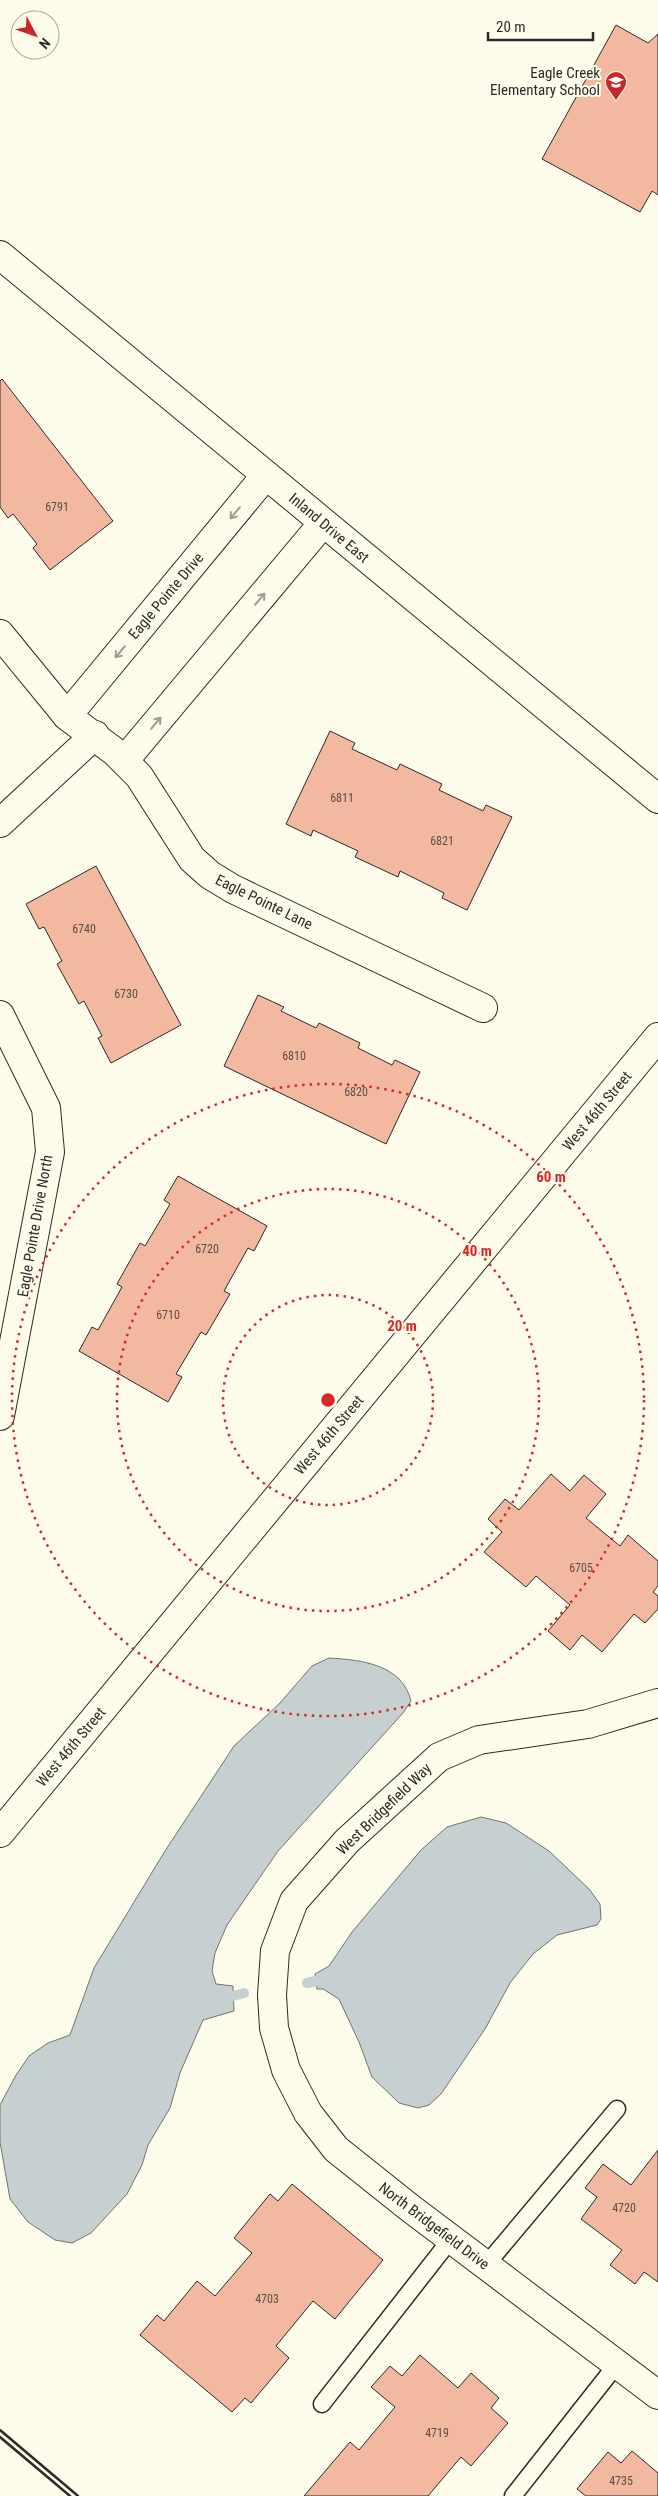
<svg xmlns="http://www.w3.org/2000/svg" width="658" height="2496" font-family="'Roboto Condensed',sans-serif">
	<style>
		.water { fill: #c7d0d0; stroke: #74746e }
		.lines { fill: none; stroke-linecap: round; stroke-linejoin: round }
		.stream { stroke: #c7d0d0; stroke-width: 10 }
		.building { fill: #f2b8a0; stroke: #2b2b2b }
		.lane-casing { stroke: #2b2b2b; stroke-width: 19 }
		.street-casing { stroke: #2b2b2b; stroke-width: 30 }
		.secondary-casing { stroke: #2b2b2b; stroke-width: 30 }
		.lane { stroke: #fdfbea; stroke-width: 16 }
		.street { stroke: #fdfbea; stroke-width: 28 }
		.secondary { stroke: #fdfbea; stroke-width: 28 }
		.wall { stroke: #2b2b2b; stroke-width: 2.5 }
		.oneway { stroke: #9e9d94 }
		.ring { fill: none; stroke: #d62828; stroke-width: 2.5; stroke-dasharray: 2.5 5 }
		.labels { text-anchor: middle; stroke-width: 4; stroke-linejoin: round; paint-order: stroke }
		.number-label { font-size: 12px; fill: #5d4e48 }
		.poi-label { font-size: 15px; fill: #2b2b2b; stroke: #fdfbea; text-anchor: end }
		.street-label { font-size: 15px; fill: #2b2b2b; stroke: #fdfbea }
		.centre { fill: #d62828; stroke: #fdfbea; stroke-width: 2.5 }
		.ring-label { font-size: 15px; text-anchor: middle; font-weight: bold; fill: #d62828; stroke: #fdfbea; stroke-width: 4; stroke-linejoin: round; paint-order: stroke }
	</style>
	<rect width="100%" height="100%" fill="#fdfbea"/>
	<g class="water">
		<path d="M329 1658C361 1660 402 1664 411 1701L403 1713 278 1851 227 1925 215 1953 212 1971 216 1984 233 1986 234 2011 203 2020 180 2073 170 2108 148 2145 142 2165 127 2194 91 2233 72 2243 55 2240 28 2222 10 2199 0 2142V2105L16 2075 29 2056 48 2043 70 2035 94 1968 165 1851 234 1746 280 1703 312 1666Z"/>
		<path d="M481 1817 506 1823 549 1851 589 1889 600 1904 601 1919 597 1925 557 1935 533 1954 510 1983 485 2029 441 2094 429 2105 418 2108 399 2103 372 2077 359 2042 339 1999 323 1989H317L315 1974 329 1966 352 1932 421 1850 447 1827Z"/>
	</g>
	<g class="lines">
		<g class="stream">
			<path d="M307 1983 316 1981"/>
			<path d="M233 1996 244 1993"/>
		</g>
	</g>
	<g class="building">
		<path d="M616 25 648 43 658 34V195L652 191 640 212 542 159Z"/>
		<path d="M2 379 113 521 50 570 33 548 37 544 13 514 8 518 0 507V381Z"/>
		<path d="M330 731 355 743 352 749 397 770 400 764 442 784 439 790 483 811 486 805 512 817 467 910 442 898 444 893 400 871 398 877 355 857 358 851 313 830 311 836 286 824Z"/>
		<path d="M96 866 181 1025 111 1063 98 1038 102 1036 84 1001 79 1004 57 964 62 961 44 927 39 929 26 904Z"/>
		<path d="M258 995 284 1007 281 1011 316 1028 319 1023 360 1043 358 1048 392 1065 395 1060 420 1072 386 1144 224 1066Z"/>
		<path d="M178 1176 267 1226 254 1251 248 1248 224 1291 230 1294 206 1335 201 1332 176 1374 182 1377 168 1402 79 1351 92 1327 98 1330 122 1287 117 1284 140 1243 145 1246 170 1204 164 1200Z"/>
		<path d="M551 1474 570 1491 584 1475 606 1494 586 1518 620 1546 628 1535 658 1561V1586L653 1592 658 1596V1609L645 1623 634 1614 602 1652 582 1635 570 1650 548 1631 570 1605 536 1576 526 1587 484 1552 502 1532 488 1519 505 1499 519 1510Z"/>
		<path d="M658 2150V2282L644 2272 635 2284 610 2265 622 2250 581 2219 597 2197 585 2188 603 2164 631 2185Z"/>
		<path d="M292 2184 383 2260 335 2319 313 2301 276 2346 289 2358 251 2403 245 2398 232 2412 140 2335 157 2315 164 2321 197 2281 215 2296 252 2253 234 2238 270 2194 278 2201Z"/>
		<path d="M420 2355 458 2388 471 2373 499 2398 491 2408 508 2423 471 2466 461 2457 428 2496H304L350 2442 359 2450 395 2407 371 2387 390 2366 402 2376Z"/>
		<path d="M632 2451 658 2473V2496H586L577 2489 608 2452 621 2463Z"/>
	</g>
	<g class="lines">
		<g class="lane-casing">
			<g id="lane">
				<path d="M486 2265 617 2109"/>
				<path d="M322 2404 451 2239"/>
				<path d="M513 2496 617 2364"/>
			</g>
		</g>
		<g class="street-casing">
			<g id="street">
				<path d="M0 255 658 799"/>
				<path d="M0 634 67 716 115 752 139 776 192 859 210 875 233 889 483 1008"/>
				<path d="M67 716 266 475"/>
				<path d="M124 761 323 523"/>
				<path d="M0 823 95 735"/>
				<path d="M0 1015 46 1108 50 1152 0 1416"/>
				<path d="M658 1703 588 1724 479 1740 439 1757 347 1841 294 1901 275 1951 272 1995 274 2028 286 2070 308 2113 336 2149 410 2208 658 2395"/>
			</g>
		</g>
		<g class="secondary-casing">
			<path id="secondary" d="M0 1833 658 1037"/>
		</g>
		<use href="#lane" class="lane"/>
		<use href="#street" class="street"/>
		<use href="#secondary" class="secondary"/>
		<g class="wall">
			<path d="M0 2430 78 2496"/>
			<path d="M0 2437 70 2496"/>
		</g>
	</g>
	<defs><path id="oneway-shaft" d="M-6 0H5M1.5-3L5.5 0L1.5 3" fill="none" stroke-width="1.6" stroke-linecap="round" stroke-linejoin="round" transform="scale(1.25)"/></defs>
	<g class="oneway">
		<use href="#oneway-shaft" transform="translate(235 513) rotate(130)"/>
		<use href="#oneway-shaft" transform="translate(260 599) rotate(-50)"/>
		<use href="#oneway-shaft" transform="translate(120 652) rotate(130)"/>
		<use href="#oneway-shaft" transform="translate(156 723) rotate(-50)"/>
	</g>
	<g class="ring">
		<circle cx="328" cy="1400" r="105"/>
		<circle cx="328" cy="1400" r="211"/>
		<circle cx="328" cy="1400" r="316"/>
	</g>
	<defs>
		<g id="school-pin" transform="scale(1.125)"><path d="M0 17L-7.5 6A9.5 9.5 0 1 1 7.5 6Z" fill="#c62828" stroke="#fdfbea"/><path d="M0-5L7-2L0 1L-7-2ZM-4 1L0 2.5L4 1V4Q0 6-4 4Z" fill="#fff"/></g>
	</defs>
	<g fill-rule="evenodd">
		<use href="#school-pin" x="616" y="82"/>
	</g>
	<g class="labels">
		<g class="number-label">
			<text x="57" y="511">6791</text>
			<text x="342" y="802">6811</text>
			<text x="442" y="845">6821</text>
			<text x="84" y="933">6740</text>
			<text x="126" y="998">6730</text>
			<text x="294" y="1060">6810</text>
			<text x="356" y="1096">6820</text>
			<text x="207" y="1253">6720</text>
			<text x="168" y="1319">6710</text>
			<text x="581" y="1572">6705</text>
			<text x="624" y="2212">4720</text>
			<text x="267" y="2303">4703</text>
			<text x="437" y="2437">4719</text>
			<text x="621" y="2485">4735</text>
		</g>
		<g class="poi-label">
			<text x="600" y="78">Eagle Creek<tspan x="600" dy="17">Elementary School</tspan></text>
		</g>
		<g class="street-label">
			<text transform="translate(329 528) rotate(40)" y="5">Inland Drive East</text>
			<text transform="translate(166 596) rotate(-50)" y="5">Eagle Pointe Drive</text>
			<text transform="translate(264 902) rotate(26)" y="5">Eagle Pointe Lane</text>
			<text transform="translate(597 1111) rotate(-50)" y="5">West 46th Street</text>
			<text transform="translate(35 1226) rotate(-80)" y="5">Eagle Pointe Drive North</text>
			<text transform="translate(329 1435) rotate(-50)" y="5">West 46th Street</text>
			<text transform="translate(71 1747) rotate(-50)" y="5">West 46th Street</text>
			<text transform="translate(384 1809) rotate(-44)" y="5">West Bridgefield Way</text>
			<text transform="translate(434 2226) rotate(37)" y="5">North Bridgefield Drive</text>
		</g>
	</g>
	<circle cx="328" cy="1400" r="8" class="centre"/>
	<g class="ring-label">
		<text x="551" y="1182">60 m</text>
		<text x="477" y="1256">40 m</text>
		<text x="402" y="1331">20 m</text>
	</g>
	<g transform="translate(35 35) rotate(131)"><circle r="24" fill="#fdfbea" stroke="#a9a89e"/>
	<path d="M0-4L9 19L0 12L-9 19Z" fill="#c62828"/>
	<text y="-8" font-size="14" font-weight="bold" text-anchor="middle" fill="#2b2b2b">N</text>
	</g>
	<path d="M488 32v8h105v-8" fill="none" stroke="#2b2b2b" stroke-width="2.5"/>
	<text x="496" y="32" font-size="15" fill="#2b2b2b" stroke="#fdfbea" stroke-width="4" paint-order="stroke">20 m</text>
</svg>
